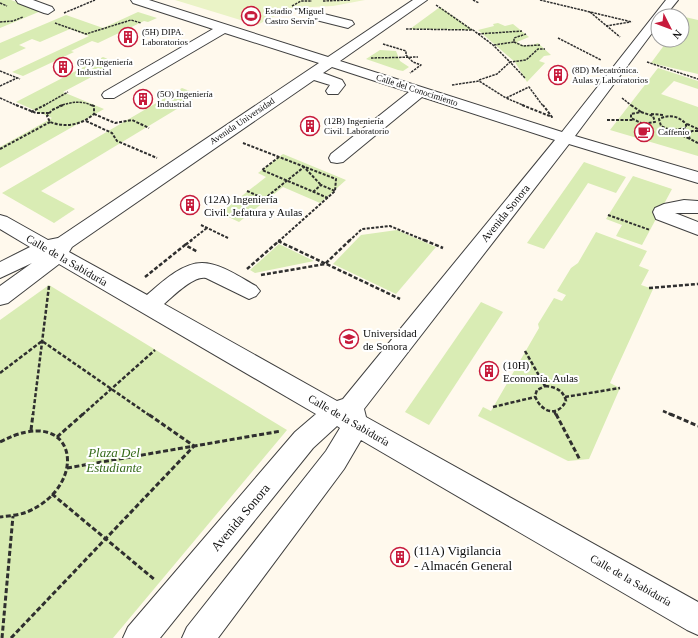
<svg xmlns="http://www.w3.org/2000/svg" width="698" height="638" font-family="'Times New Roman',serif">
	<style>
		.green { fill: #d9ecb4 }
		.pitch { fill: #eaf3c6 }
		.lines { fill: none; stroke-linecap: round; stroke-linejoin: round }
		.minor-casing { stroke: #404040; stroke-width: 2 }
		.path-far3 { stroke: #2f2f2f; stroke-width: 1.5; stroke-dasharray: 2.5 1; stroke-linecap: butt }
		.path-far2 { stroke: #2f2f2f; stroke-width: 2; stroke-dasharray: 3 1.5; stroke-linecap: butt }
		.path-far1 { stroke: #2f2f2f; stroke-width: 2.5; stroke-dasharray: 4 2; stroke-linecap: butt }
		.path { stroke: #2f2f2f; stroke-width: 3; stroke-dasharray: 5 2.5; stroke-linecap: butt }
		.minor { fill: #fff; fill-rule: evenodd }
		.labels { text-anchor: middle; stroke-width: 4; stroke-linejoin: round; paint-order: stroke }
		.far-poi-label { font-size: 9px; fill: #0d0d0d; stroke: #fff; text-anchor: start }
		.far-street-label { font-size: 9px; fill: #0d0d0d; stroke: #fff }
		.poi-label { font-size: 11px; fill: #0d0d0d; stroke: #fff; text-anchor: start }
		.street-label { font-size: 11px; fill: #0d0d0d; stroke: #fff }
		.near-park-label { font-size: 13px; font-style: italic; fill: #356a19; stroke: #fff }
		.near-street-label { font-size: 13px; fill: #0d0d0d; stroke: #fff }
		.near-poi-label { font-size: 13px; fill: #0d0d0d; stroke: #fff; text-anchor: start }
	</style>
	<rect width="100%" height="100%" fill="#fff9ed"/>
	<g class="green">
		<path d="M0 0H11L41 11 0 28Z"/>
		<path d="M440 7 473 30 410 29Z"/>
		<path d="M138 12 157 18 148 22 144 21 98 43 92 41 71 51 74 52 23 76 12 72 89 36 70 29 40 42 32 39 19 45 26 48 0 60V43L66 15 103 28Z"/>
		<path d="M685 17 698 20V74L651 63 668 40H682V21Z"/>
		<path d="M498 23 505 26 513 24 529 37 517 42C523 47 531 46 538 43L551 55 544 56 539 61 545 63 527 82 515 62 478 30 494 26 493 24Z"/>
		<path d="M380 50 396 51 400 61 409 67 403 71 398 70 366 59Z"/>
		<path d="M103 57 118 63 63 92 104 109 0 168V147L52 118 16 102Z"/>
		<path d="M658 68 698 81V89L674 81 661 94 698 107V156L610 130Z"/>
		<path d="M182 88 200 95 41 191 75 209 54 223 2 193Z"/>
		<path d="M283 154 346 180 320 203 283 187 239 222 220 213 266 177 258 173Z"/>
		<path d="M584 162 626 177 616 193 588 183 544 249 527 243Z"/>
		<path d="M633 176 672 189 642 245 616 236 622 225 606 219Z"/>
		<path d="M397 230 436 247 396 294 333 264 361 235Z"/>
		<path d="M596 232 647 251 639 266 649 270 641 285 653 289 610 383 620 388 589 459 568 461 478 416 483 407 491 411 539 328 538 324 554 298 562 301 566 295 557 291 571 268 578 263Z"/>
		<path d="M279 244 314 261 255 273 250 270Z"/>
		<path d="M49 285 287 430 113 638H0V320Z"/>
		<path d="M481 302 503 312 429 425 405 412Z"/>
	</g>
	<path class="pitch" d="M175 0H365L333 6 291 8 257 25Z"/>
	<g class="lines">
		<g class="minor-casing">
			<g id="minor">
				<path d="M16 0H33L52 7 54 10 48 14 44 13 18 3Z"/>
				<path d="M131 0H149L328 57 413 0H427L340 61 562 132 666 0H678L665 16H658V25L575 136 698 172V183L569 144 364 409 366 417 698 602V635L687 630 361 440 344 469 218 638H182L187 627 326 451 340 428 337 426 313 448 160 638H123L128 627 295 432 316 414 59 264 8 303 0 305V286L32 263 0 278V262L30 247 0 229V215L7 217 48 240 58 238 319 63 225 33 114 98H104L102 95 104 92 213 29 133 3ZM332 67 409 92 331 154 329 158 331 162 337 163 343 162 422 97 555 140 343 399 337 401 164 304C172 297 194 275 206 278L249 299 256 296 260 291 256 286C241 278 221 263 202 263 182 263 162 282 147 295L69 252 72 247 314 80 330 85 326 91 328 94H338L345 85 342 80 323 73Z"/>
				<path d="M316 12 352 21 354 24 348 28 312 19 310 16Z"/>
				<path d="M684 200 698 201V213H675L698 222V235L656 219 653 212 655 208 664 204Z"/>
			</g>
		</g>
		<g class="path-far3">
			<path d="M473 0 479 3"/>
			<path d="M540 0 632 22"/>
			<path d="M323 1 351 0"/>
			<path d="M0 3 7 6"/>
			<path d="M436 5 472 30"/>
			<path d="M292 6 301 1H312"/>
			<path d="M590 12 620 37"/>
			<path d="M64 13 95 0"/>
			<path d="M0 22 13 21 23 17"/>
			<path d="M55 23 86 34 131 20 141 23"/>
			<path d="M606 26 630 22"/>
			<path d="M406 29 473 30 493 45 510 62 526 60 538 49H545"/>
			<path d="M478 34 522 31"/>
			<path d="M558 38 601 60"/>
			<path d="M514 42 523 46 540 45"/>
			<path d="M383 44 406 51V55L413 62 421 65 410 73"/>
			<path d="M494 45 514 42V38L526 34"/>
			<path d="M371 58 418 57"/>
			<path d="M647 62 698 79"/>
			<path d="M0 71 20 79"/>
			<path d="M479 80 497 74 510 62 525 78"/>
			<path d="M452 85 479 81 506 98"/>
			<path d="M0 86 17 78"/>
			<path d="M0 98 18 106"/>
			<path d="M622 98 632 106"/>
			<path d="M43 106 68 92"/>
			<path d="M59 106C72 102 81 100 93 106"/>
			<path d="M525 106 506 98 529 87 543 106"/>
		</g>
		<g class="path-far2">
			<path d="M16 105 36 113H49"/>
			<path d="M63 105 52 110 47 116 50 122C66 128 81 125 94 114V106L91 105"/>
			<path d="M522 105 552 117 543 105"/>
			<path d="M631 105 641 112"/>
			<path d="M31 112 45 105"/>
			<path d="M641 112 653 116 655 122 643 124 631 118V114Z"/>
			<path d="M94 114 115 123 132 120 149 128"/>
			<path d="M651 114 664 115"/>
			<path d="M607 120H633"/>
			<path d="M86 121 112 133 117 141 157 158"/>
			<path d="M687 124 698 129"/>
			<path d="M674 130 686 128V124C679 116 669 114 659 119L661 126 690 139"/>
			<path d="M698 131H692L688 134 690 139 698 143"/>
			<path d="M243 143 336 179 335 191 279 241"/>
			<path d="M0 149 50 122"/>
			<path d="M279 157 262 170 328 198"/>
			<path d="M247 191 272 202"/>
			<path d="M313 192 321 185 335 191"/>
			<path d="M264 199 304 167 321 185"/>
			<path d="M608 215 650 230"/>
			<path d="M201 225 228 238"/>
			<path d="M190 241 207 228"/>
			<path d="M349 241 362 229 390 226 426 241"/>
		</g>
		<g class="path-far1">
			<path d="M424 240 443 248"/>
			<path d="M278 241 400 299"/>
			<path d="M185 245 192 240"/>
			<path d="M247 269 280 240"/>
			<path d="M261 275 325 264 350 240"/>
			<path d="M145 277 185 245 198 252"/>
			<path d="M649 288 698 284"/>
			<path d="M525 351 545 386"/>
			<path d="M0 373 42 341 149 415"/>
			<path d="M545 386C556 387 563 390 566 401 557 418 541 412 535 396L537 390Z"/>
			<path d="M565 397 620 388"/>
			<path d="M493 407 535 397"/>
			<path d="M554 411 556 415"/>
			<path d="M663 411 672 415"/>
			<path d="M33 415 49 286"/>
			<path d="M82 415 155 350"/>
		</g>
		<g class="path">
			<path d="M556 414 580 460"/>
			<path d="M670 414 698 426"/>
			<path d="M31 430 33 414"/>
			<path d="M57 437 83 414"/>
			<path d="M0 442C77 401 91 485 27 512 19 515 9 516 0 517"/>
			<path d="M67 468 281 431"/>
			<path d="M52 494 155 580"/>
			<path d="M2 638 13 516"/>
			<path d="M11 638 194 446 148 414"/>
		</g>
		<use href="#minor" class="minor"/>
	</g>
	<defs>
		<g id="stadium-ring" transform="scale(1)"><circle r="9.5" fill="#fff" stroke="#c71b3c" stroke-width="1.5"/><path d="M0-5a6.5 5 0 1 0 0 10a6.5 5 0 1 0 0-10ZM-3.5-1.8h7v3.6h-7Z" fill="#c71b3c"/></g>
		<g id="building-ring" transform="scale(1)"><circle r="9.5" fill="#fff" stroke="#c71b3c" stroke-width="1.5"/><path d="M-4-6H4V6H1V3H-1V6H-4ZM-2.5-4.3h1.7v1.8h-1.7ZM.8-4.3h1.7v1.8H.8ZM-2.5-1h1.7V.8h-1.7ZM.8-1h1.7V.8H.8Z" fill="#c71b3c"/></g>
		<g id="cafe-ring" transform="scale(1)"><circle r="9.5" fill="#fff" stroke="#c71b3c" stroke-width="1.5"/><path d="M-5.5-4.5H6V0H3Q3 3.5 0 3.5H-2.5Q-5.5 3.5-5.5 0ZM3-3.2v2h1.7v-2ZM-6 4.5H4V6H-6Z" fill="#c71b3c"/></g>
		<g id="university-ring" transform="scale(1)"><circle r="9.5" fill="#fff" stroke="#c71b3c" stroke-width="1.5"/><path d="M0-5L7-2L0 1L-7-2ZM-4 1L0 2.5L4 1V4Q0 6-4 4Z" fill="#c71b3c"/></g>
	</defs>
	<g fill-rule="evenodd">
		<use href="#stadium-ring" x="251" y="16"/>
		<use href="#building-ring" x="128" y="37"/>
		<use href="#building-ring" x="63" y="67"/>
		<use href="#building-ring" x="558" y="75"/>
		<use href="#building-ring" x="143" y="99"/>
		<use href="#building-ring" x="310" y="126"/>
		<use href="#cafe-ring" x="644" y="132"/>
		<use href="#building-ring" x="190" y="205"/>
		<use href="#university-ring" x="349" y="339"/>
		<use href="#building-ring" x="489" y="371"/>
		<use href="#building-ring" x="400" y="557"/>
	</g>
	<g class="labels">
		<g class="far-poi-label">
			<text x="265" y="14">Estadio "Miguel<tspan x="265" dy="10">Castro Servín"</tspan></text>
			<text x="142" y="35">(5H) DIPA.<tspan x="142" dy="10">Laboratorios</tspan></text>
			<text x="77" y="65">(5G) Ingeniería<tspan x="77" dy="10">Industrial</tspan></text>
			<text x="572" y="73">(8D) Mecatrónica.<tspan x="572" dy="10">Aulas y Laboratorios</tspan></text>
			<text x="157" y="97">(5O) Ingeniería<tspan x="157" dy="10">Industrial</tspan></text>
			<text x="324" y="124">(12B) Ingeniería<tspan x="324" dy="10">Civil. Laboratorio</tspan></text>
			<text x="658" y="135">Caffenio</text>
		</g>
		<g class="far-street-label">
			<text transform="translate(417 90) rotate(18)" y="3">Calle del Conocimiento</text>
			<text transform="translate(242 121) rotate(-34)" y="3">Avenida Universidad</text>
		</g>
		<g class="poi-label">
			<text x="204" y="203">(12A) Ingeniería<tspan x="204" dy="13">Civil. Jefatura y Aulas</tspan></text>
			<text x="363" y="337">Universidad<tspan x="363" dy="13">de Sonora</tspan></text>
			<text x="503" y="369">(10H)<tspan x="503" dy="13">Economía. Aulas</tspan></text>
		</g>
		<g class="street-label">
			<text transform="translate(505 213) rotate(-51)" y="4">Avenida Sonora</text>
			<text transform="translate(67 260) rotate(30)" y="4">Calle de la Sabiduría</text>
			<text transform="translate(349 420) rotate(30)" y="4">Calle de la Sabiduría</text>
			<text transform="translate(631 580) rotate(30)" y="4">Calle de la Sabiduría</text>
		</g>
		<g class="near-park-label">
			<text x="114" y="457">Plaza Del<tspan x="114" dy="15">Estudiante</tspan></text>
		</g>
		<g class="near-street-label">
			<text transform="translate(240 517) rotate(-50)" y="5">Avenida Sonora</text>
		</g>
		<g class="near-poi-label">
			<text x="414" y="555">(11A) Vigilancia<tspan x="414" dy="15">- Almacén General</tspan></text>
		</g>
	</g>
	<g transform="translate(670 28) rotate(132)"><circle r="19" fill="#ffffff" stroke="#9e9e9e"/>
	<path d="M0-3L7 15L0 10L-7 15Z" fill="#c71b3c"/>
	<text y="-6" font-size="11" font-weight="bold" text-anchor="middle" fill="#0d0d0d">N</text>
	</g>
</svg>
